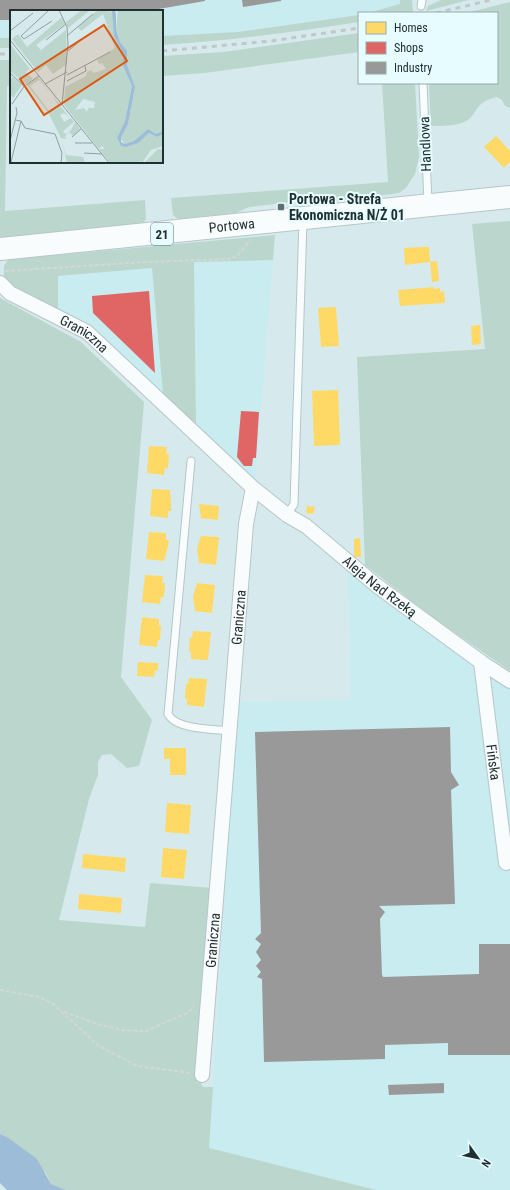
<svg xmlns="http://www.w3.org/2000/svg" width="510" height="1190" font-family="'Roboto Condensed',sans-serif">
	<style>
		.built { fill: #c8ecf0 }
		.green { fill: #bbd6cc }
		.water { fill: #9dbcd8 }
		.homes { fill: #ffd966 }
		.shops { fill: #e06666 }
		.industry { fill: #999 }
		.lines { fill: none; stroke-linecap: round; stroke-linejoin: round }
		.lane-casing { stroke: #b6c6c8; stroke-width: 9 }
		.street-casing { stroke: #b6c6c8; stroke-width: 16 }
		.primary-casing { stroke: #b6c6c8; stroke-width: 24 }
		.path { stroke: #d2d8d9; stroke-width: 2; stroke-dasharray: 4 2; stroke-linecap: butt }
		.lane { stroke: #f9fcfc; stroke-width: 7 }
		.street { stroke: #f9fcfc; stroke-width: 14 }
		.primary { stroke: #f9fcfc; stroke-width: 22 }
		.rail { stroke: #c2c7c8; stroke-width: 3; stroke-dasharray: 5 5; stroke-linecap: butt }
		.poi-dot { fill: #607072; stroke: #e6fcff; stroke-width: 1.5 }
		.labels { text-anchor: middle; stroke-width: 4; stroke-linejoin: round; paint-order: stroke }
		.shield { fill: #e6fcff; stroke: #5b6c6e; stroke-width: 1 }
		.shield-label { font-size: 13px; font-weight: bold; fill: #202f30 }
		.street-label { font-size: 14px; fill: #202f30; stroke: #e6fcff }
		.poi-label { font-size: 14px; font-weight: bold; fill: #202f30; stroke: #e6fcff; text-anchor: start }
		.inset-road { fill: none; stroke: #8d9fa1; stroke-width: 1 }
		.view { fill: #de570e; fill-opacity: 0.15; stroke: #de570e; stroke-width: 2 }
		.inset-edge { fill: none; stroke: #202f30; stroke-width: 2 }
	</style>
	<rect width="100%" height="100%" fill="#d6eaed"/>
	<g class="built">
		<path d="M0 0H400L401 4 368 13H359V15L238 32 162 36V11H11V38H0Z"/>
		<path d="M273 260 255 482 196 426 194 262Z"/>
		<path d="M152 268 163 394 58 312V276Z"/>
		<path d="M348 570 395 609 510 689V1190H376L209 1148 236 702 351 700Z"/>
	</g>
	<g class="green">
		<path d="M400 0H412L413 13H368L400 4Z"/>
		<path d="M441 0H469L426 11 428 6Z"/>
		<path d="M510 2V108L505 106 502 100 497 97C473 102 478 115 466 121 456 126 443 126 431 126L429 83H497V13H466Z"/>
		<path d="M359 15V22C294 32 228 41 162 45V36L238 32Z"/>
		<path d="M359 33V52L205 73 162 76V56L223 52Z"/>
		<rect x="0" y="38" width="11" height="10"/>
		<path d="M0 60H11V86H7L5 211 145 200 146 219 142 224 0 239Z"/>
		<path d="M382 83H415L419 157 415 174 406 188 399 193 327 203 307 200 249 207 236 213 178 219 173 215 171 198 388 182Z"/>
		<path d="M510 221V671L431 616 365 565 357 357 485 349 472 224Z"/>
		<path d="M275 235 273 260 194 262 196 426 163 394 152 268 58 276V312L21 293 4 280V266L8 260 14 259Z"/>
		<path d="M0 298 81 342 144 402 121 677 152 720 139 766 127 768 111 754 102 755 98 762V775L89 799 59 920 145 927 150 883 212 888 197 1076 203 1087H213L209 1148 376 1190H66L51 1184 46 1173 7 1137 0 1134Z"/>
	</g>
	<path class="water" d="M0 1134 7 1137 37 1159 51 1184 66 1190H7L0 1183Z"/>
	<g class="homes">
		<path d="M496 136 510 151V162L504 168 484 147Z"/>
		<path d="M422 247H429L430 262 405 265 404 248Z"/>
		<path d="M437 261 439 281 432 282 430 262Z"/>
		<path d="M434 287V289L440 288V292L444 291 445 303 400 306 398 290Z"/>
		<path d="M336 307 339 346 321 347 318 308Z"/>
		<path d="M480 325 481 344 472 345 471 326Z"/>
		<path d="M338 390 340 445 314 446 312 391Z"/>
		<path d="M149 446 167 447 166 454H169L168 468H165L164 475 147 473Z"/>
		<path d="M152 489 170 490 171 504V511H168V518L150 516Z"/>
		<path d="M199 504 219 506 218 520 201 518Z"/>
		<path d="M307 506 315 507 313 514 306 513Z"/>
		<path d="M149 532 166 533V540H169L168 547 164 561 146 559Z"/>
		<path d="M201 536 219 537 216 565 199 563 197 549Z"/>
		<path d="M360 538 361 557H354V539Z"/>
		<path d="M145 575 163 576 162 583H165L164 597H161L160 604 142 602Z"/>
		<path d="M197 583 215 585 212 613 195 611 193 597Z"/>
		<path d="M142 617 159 619V625L161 626 160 640H158L157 647 139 645Z"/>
		<path d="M193 631 211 632 208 660 191 659V652L189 651 190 637 192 638Z"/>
		<path d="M138 662 158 663V671L155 670 154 677 137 676Z"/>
		<path d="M189 678 207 679 204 707 187 705V699L185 698 186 684H188Z"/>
		<path d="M164 748H186V775H170V759H164Z"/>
		<path d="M167 803 191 805 189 834 165 832Z"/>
		<path d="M163 848 187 850 184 879 161 877Z"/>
		<path d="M83 854 126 858 125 872 82 868Z"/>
		<path d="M79 894 122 898 121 913 78 909Z"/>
	</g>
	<g class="shops">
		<path d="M149 291 155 373 93 313 92 296Z"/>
		<path d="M241 411 259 412 256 458H253L252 466H244L237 457Z"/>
	</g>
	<g class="industry">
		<path d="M0 0H205V1L147 11H11V20H0Z"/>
		<path d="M242 0H281V1L243 7Z"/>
		<path d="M450 727 451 772 459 785 451 790 455 904 379 906 385 912 380 919 382 975 383 977 479 974V944H510V1055H448V1043L385 1045V1059L264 1062 262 979 257 977 261 972 256 966 261 960 256 952 261 944 255 939 261 933 255 732Z"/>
		<path d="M444 1083V1093L389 1095 388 1085Z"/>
	</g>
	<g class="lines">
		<g class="lane-casing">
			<g id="lane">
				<path d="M421 6 422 0"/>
				<path d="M423 83 428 203"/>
				<path d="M191 461 168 714C176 730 214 729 230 731"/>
				<path d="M287 515 294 504 303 221"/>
			</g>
		</g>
		<g class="street-casing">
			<g id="street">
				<path id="s1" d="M0 283 10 293 87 332 253 488 287 515 306 526 376 585 481 662 510 681"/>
				<path id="s2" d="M481 662 506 863"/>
				<path id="s3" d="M202 1075 246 524 253 488"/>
			</g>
		</g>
		<g class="primary-casing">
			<g id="primary">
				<path id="s4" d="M0 249 510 197"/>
			</g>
		</g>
		<g class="path">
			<path d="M5 271 145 262 231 259 239 254 250 240"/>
			<path d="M0 990 39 997 53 1004 99 1046 137 1066 191 1073"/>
			<path d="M64 1012 98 1024 121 1030 146 1031 187 1013 194 1007"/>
		</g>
		<use href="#lane" class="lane"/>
		<use href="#street" class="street"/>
		<use href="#primary" class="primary"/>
		<g class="rail">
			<path d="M436 13 491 0"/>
			<path d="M162 51 271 41 359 28"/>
			<path d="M0 54H11"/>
		</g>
	</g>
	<rect class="poi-dot" x="277" y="203" width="8" height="8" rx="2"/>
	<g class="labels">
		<rect class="shield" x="151" y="223" width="22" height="22" rx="3"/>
		<g class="shield-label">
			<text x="162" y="239">21</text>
		</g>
		<g class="street-label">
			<text transform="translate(425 144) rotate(-92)" y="5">Handlowa</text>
			<text dy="5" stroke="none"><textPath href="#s4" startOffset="233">Portowa</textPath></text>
			<text dy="5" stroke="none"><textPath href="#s1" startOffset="99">Graniczna</textPath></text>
			<text dy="5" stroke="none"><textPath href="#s1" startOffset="489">Aleja Nad Rzeką</textPath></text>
			<text dy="5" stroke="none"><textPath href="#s3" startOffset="459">Graniczna</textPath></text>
			<text dy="5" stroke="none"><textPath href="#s2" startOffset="101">Fińska</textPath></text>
			<text dy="5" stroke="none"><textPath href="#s3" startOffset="135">Graniczna</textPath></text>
		</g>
		<g class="poi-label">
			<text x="289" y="204">Portowa - Strefa<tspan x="289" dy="16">Ekonomiczna N/Ż 01</tspan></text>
		</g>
	</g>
	<g transform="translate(10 10)">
		<rect width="153" height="153" fill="#d6eaed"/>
		<path d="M72 0H80L58 18 56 12ZM88 0 103 2 104 26 114 45V56L122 76 115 111 107 128 109 133 113 137 130 131 139 123 147 127 153 124V136L141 140 132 153 130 151 129 153H100L89 139H95L92 136 89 139 54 95 55 77 76 66 77 62 81 60 83 63 96 59 92 53 89 54 87 50 105 38 93 4 71 21 68 17ZM73 89 85 92 84 98H78L77 102 74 98 65 100ZM108 0H153V121L146 124 138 119 124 131 115 134 110 128 118 114 125 77 117 55 115 39 110 32 106 20ZM52 7 55 14 26 35 31 40 56 20 57 54 43 64 36 55 28 62 2 29 8 24 17 37ZM0 34 20 59 16 62 23 69 16 74 0 61ZM3 67 12 75 3 88 0 83V70ZM27 68H29L41 83 29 70 20 76 39 101 48 95 42 85 59 107 54 103 50 105 54 112 61 108 64 112 53 121 54 123 56 124 61 120 65 112 70 119 63 126 59 122 55 126 56 129 51 128 38 102 17 75ZM53 134 56 145 73 147 75 153H57ZM148 139 153 140V153H134Z" fill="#bbd6cc" fill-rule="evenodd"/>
		<path d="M102 0H105L106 5V20L110 32 117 41V55L125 77 118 114 111 127V132L115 134 124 131 138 119 146 124 153 121V124L147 127 139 123 128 133 115 137 111 136 107 128 115 111 122 76 113 55 114 45 104 26Z" fill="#9dbcd8"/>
		<path class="inset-road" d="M39 0 11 26 14 29 42 11M49 0 57 17 58 34 52 95M0 21 23 3M58 25 83 4M0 30 99 153M36 30 56 14M58 41 71 30M0 63 14 76M57 65 100 42M57 71 76 61 75 56M35 74 57 62M16 75 29 66M2 94 15 75M0 105V121M5 110 11 111 15 118 45 124 52 143 51 153M62 127 71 119M0 131 7 103 6 97M65 133H82M74 143 92 144M5 153 1 152 11 111"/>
		<path class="view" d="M94 15 117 51 34 105 10 69Z"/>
		<rect width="153" height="153" class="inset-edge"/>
	</g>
	<rect x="358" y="12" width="140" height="72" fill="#e6fcff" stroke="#97aaac"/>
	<rect x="366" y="22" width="20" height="12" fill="#ffd966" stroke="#97aaac"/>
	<text x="394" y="32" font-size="12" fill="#202f30">Homes</text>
	<rect x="366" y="42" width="20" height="12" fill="#e06666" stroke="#97aaac"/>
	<text x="394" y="52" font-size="12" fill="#202f30">Shops</text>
	<rect x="366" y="62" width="20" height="12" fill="#999999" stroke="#97aaac"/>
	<text x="394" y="72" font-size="12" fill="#202f30">Industry</text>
	<g transform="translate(478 1158) rotate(123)" stroke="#e6fcff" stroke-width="3" paint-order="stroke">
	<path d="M0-3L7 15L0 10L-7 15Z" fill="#202f30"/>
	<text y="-6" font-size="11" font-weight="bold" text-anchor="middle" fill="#202f30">N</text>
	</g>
</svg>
